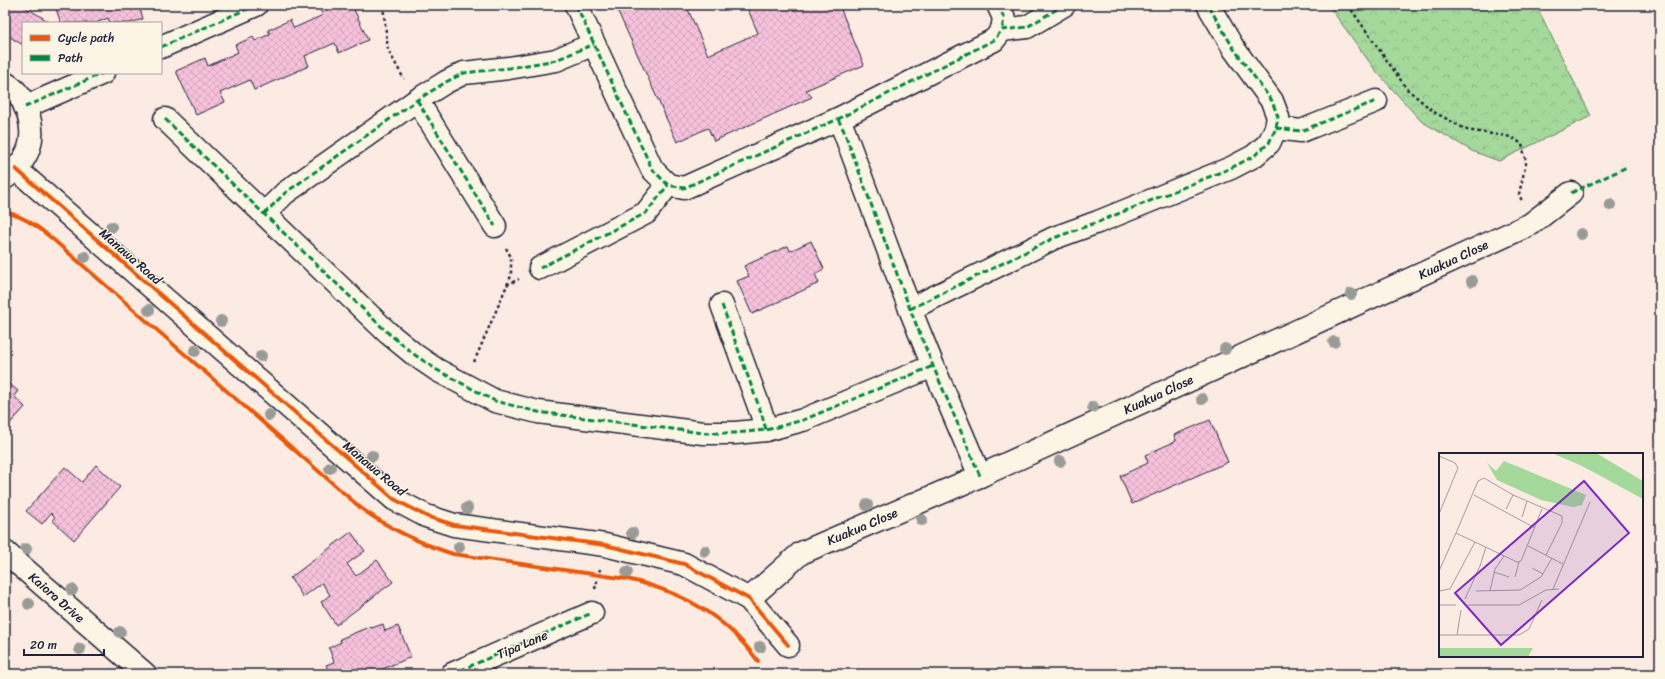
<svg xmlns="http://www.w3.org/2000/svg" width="1665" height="679" font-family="Sriracha,sans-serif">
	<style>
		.park { fill: url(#park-crowns); stroke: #637e6b }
		.building { fill: url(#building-cross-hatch); stroke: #22223b }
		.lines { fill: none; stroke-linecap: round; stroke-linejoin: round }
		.minor-casing { stroke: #22223b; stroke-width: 25 }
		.path { stroke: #22223b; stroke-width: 2.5; stroke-dasharray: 3 3; stroke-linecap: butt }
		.minor { stroke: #fcf5e5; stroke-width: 22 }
		.quiet { stroke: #00873e; stroke-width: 3; stroke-dasharray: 6 3; stroke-linecap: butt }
		.cycleway-casing { stroke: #fcf5e5; stroke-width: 6 }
		.cycleway { stroke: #e8590c; stroke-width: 4 }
		.tree { fill: #999b97 }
		.labels { text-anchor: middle; stroke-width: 3; stroke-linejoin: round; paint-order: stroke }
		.street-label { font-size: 13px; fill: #22223b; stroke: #fcf5e5 }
		.inset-road { fill: none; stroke: #a49ba0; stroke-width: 1 }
		.view { fill: #7b2cbf; fill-opacity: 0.15; stroke: #7b2cbf; stroke-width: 2 }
		.inset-edge { fill: none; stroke: #22223b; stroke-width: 2 }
	</style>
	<defs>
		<pattern id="park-crowns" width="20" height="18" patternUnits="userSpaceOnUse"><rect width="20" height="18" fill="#a4d99b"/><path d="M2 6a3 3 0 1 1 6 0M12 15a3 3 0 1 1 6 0" fill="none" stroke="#8dba86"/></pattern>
		<pattern id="building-cross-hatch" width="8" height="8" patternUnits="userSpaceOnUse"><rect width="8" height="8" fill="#f7c1db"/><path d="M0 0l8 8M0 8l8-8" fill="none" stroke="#d3a6bd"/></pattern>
	</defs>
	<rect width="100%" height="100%" fill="#fbebe3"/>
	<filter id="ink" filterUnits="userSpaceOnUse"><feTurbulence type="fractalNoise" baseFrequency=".025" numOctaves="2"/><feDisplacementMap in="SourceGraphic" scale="8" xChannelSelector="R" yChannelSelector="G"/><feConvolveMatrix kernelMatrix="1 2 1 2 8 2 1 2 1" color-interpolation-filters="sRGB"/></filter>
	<g filter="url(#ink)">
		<path class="park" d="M1328 5H1536L1591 116 1499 161 1472 151 1421 121 1376 71Z"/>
		<g class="building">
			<path d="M5 5H26L25 7 48 21 47 23H23V45L5 34Z"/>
			<path d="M57 5H139L143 19 130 23H110L108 18 96 23H61L55 6Z"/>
			<path d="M328 5H352L368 40 339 53 335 43 305 56 309 66 254 90 250 80 220 93 225 102 196 115 176 71 205 58 208 66 238 52 235 45 253 37 255 41 270 34 268 30 290 20 294 28 323 15 319 9Z"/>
			<path d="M615 5H686L708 55 758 33 746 5H839L864 65 806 90 812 97 714 141 708 128 677 142Z"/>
			<path d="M811 241 824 269 815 274 819 283 752 314 737 281 749 276 744 266 788 246 790 251Z"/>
			<path d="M5 380 18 391 14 396 25 407 5 429Z"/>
			<path d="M1210 420 1228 462 1132 504 1120 476 1148 463 1145 455 1176 441 1174 435Z"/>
			<path d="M96 465 120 487 74 540 52 520 55 517 51 513 42 524 26 511 65 467 82 482Z"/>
			<path d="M351 532 365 551 347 564 356 576 377 560 393 582 336 625 321 602 330 595 322 583 303 597 290 578Z"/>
			<path d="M383 624 385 631 398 626 411 657 371 674H330L326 665 334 662 329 648 341 642 340 639 371 626 372 628Z"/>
		</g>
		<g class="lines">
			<g class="minor-casing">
				<g id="minor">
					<path d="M576 5 652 169 668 185 684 188 838 119 994 40 1002 30 1027 27 1064 5"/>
					<path d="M998 5 1004 18 1002 30"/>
					<path d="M161 47 256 5"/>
					<path d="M5 83C28 96 38 132 26 155 21 165 14 171 5 178"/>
					<path d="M417 100 495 226"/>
					<path d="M25 107 103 73"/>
					<path d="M165 119 387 332 415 355 437 370 495 401 538 412 703 433H735L766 430 803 420 933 366"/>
					<path d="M838 119 844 131 910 309 933 366 980 476"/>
					<path d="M1276 128 1301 131 1376 101"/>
					<path d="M16 169 394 499 426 516 454 525 605 545 684 564 749 599 788 645"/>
					<path d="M264 214 285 193 417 100 446 82 464 73 509 68 556 60 594 44"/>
					<path d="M540 268 646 213 668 185"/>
					<path d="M722 305 762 415 766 430"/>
					<path d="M910 309 1054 238 1098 222 1231 168 1254 156 1269 143 1276 128 1278 117 1272 101 1234 49 1208 5"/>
					<path d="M5 552 145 674"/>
					<path d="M749 599 801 553 980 476 1531 224 1571 193"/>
					<path d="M452 674 592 613"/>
				</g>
			</g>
			<g class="path">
				<path d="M383 5 388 50 404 79"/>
				<path d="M1348 5 1407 89 1434 112 1467 130 1511 137 1522 144 1526 163 1519 194 1522 201"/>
				<path d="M507 285 519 279"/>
				<path d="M474 362 511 276V257L506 248"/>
				<path d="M595 589 600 569"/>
			</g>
			<use href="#minor" class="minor"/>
			<g class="quiet">
				<path d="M576 5 652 169 668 185 684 188 838 119 994 40 1002 30 1027 27 1064 5"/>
				<path d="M998 5 1004 18 1002 30"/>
				<path d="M161 47 256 5"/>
				<path d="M417 100 495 226"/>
				<path d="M25 107 103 73"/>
				<path d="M165 119 387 332 415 355 437 370 495 401 538 412 703 433H735L766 430 803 420 933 366"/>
				<path d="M838 119 844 131 910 309 933 366 980 476"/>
				<path d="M1276 128 1301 131 1376 101"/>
				<path d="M1571 193 1627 167"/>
				<path d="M264 214 285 193 417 100 446 82 464 73 509 68 556 60 594 44"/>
				<path d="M540 268 646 213 668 185"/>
				<path d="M722 305 762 415 766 430"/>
				<path d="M910 309 1054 238 1098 222 1231 168 1254 156 1269 143 1276 128 1278 117 1272 101 1234 49 1208 5"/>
				<path d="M452 674 592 613"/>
			</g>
			<g class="cycleway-casing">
				<g id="cycleway">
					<path d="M16 169 394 499 426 516 454 525 605 545 684 564 749 599 788 645"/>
					<path d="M5 212C28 217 46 233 63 248L362 509C390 529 419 543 453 554L627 579C682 592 723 614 758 661"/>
				</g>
			</g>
			<use href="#cycleway" class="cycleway"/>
		</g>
		<g class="tree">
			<circle cx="1610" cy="205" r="6"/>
			<circle cx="111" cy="227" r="6"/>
			<circle cx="1581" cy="234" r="6"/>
			<circle cx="85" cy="257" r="6"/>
			<circle cx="1472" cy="281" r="6"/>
			<circle cx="1351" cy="294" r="6"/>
			<circle cx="149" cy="310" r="6"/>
			<circle cx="221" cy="321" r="6"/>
			<circle cx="1334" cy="342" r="6"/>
			<circle cx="1225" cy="349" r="6"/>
			<circle cx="195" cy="351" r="6"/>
			<circle cx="261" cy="356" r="6"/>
			<circle cx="1202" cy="399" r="6"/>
			<circle cx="1093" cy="407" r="6"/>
			<circle cx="269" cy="415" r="6"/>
			<circle cx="372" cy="456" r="6"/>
			<circle cx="1060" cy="461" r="6"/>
			<circle cx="330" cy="468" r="6"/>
			<circle cx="867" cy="505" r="6"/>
			<circle cx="467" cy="508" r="6"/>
			<circle cx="922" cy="520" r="6"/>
			<circle cx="632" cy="533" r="6"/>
			<circle cx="459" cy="547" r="6"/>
			<circle cx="26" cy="549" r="6"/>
			<circle cx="705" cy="551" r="6"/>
			<circle cx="627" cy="572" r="6"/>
			<circle cx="72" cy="590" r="6"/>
			<circle cx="29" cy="604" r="6"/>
			<circle cx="120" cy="632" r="6"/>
			<circle cx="760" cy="647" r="6"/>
			<circle cx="80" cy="649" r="6"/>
		</g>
	</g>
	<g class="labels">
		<g class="street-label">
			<text transform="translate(131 256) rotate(41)" y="5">Manawa Road</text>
			<text transform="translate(1453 259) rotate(-25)" y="5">Kuakua Close</text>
			<text transform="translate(1158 394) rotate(-25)" y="5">Kuakua Close</text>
			<text transform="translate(375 468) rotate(40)" y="5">Manawa Road</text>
			<text transform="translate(862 526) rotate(-23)" y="5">Kuakua Close</text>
			<text transform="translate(57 597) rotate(41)" y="5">Kaiora Drive</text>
			<text transform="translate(522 644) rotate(-23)" y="5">Tipa Lane</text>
		</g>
	</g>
	<g transform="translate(1439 453)">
		<rect width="204" height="204" fill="#fbebe3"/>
		<path d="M0 195H94L89 204H0Z" fill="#a4d99b"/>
		<path d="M113 0H157L204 28V46L143 13Z" fill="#a4d99b"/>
		<path d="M65 8 147 42 143 52 134 54 102 47 58 27 48 10 57 18Z" fill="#a4d99b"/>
		<path class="inset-road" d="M0 3 16 10 19 15 0 61M35 42 96 75M67 56 74 42M83 64 88 48M17 80 39 28 45 25 74 42 123 63V70L107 102M89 93 124 111M93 115 104 121M0 118 17 80 78 109 82 108 103 56M55 119 70 124M76 124 80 109M114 136 151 49M0 138 11 136 36 89M37 138 81 137 102 124 113 105M51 138 56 116 65 103M26 146 41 113 47 94M0 152H17M29 152H80L107 137 120 136M0 182H80L90 176 103 147M18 182 22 157"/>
		<path class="view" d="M145 28 190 80 62 192 16 140Z"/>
		<rect width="204" height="204" class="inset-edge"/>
	</g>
	<rect width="1665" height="679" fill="none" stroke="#fcf5e5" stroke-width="20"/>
	<rect x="10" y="10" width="1645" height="659" fill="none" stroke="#22223b" stroke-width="1.5" filter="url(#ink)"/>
	<rect x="22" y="22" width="140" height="52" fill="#fcf5e5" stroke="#a5a1a1"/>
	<rect x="30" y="35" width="20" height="6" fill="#e8590c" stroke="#a5a1a1"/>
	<text x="58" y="42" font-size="12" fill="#22223b">Cycle path</text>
	<rect x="30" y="55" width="20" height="6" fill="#00873e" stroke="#a5a1a1"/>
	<text x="58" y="62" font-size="12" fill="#22223b">Path</text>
	<path d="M24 649v6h80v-6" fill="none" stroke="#22223b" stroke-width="2"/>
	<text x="30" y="649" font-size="12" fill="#22223b" stroke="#fcf5e5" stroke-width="3" paint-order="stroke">20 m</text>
</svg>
